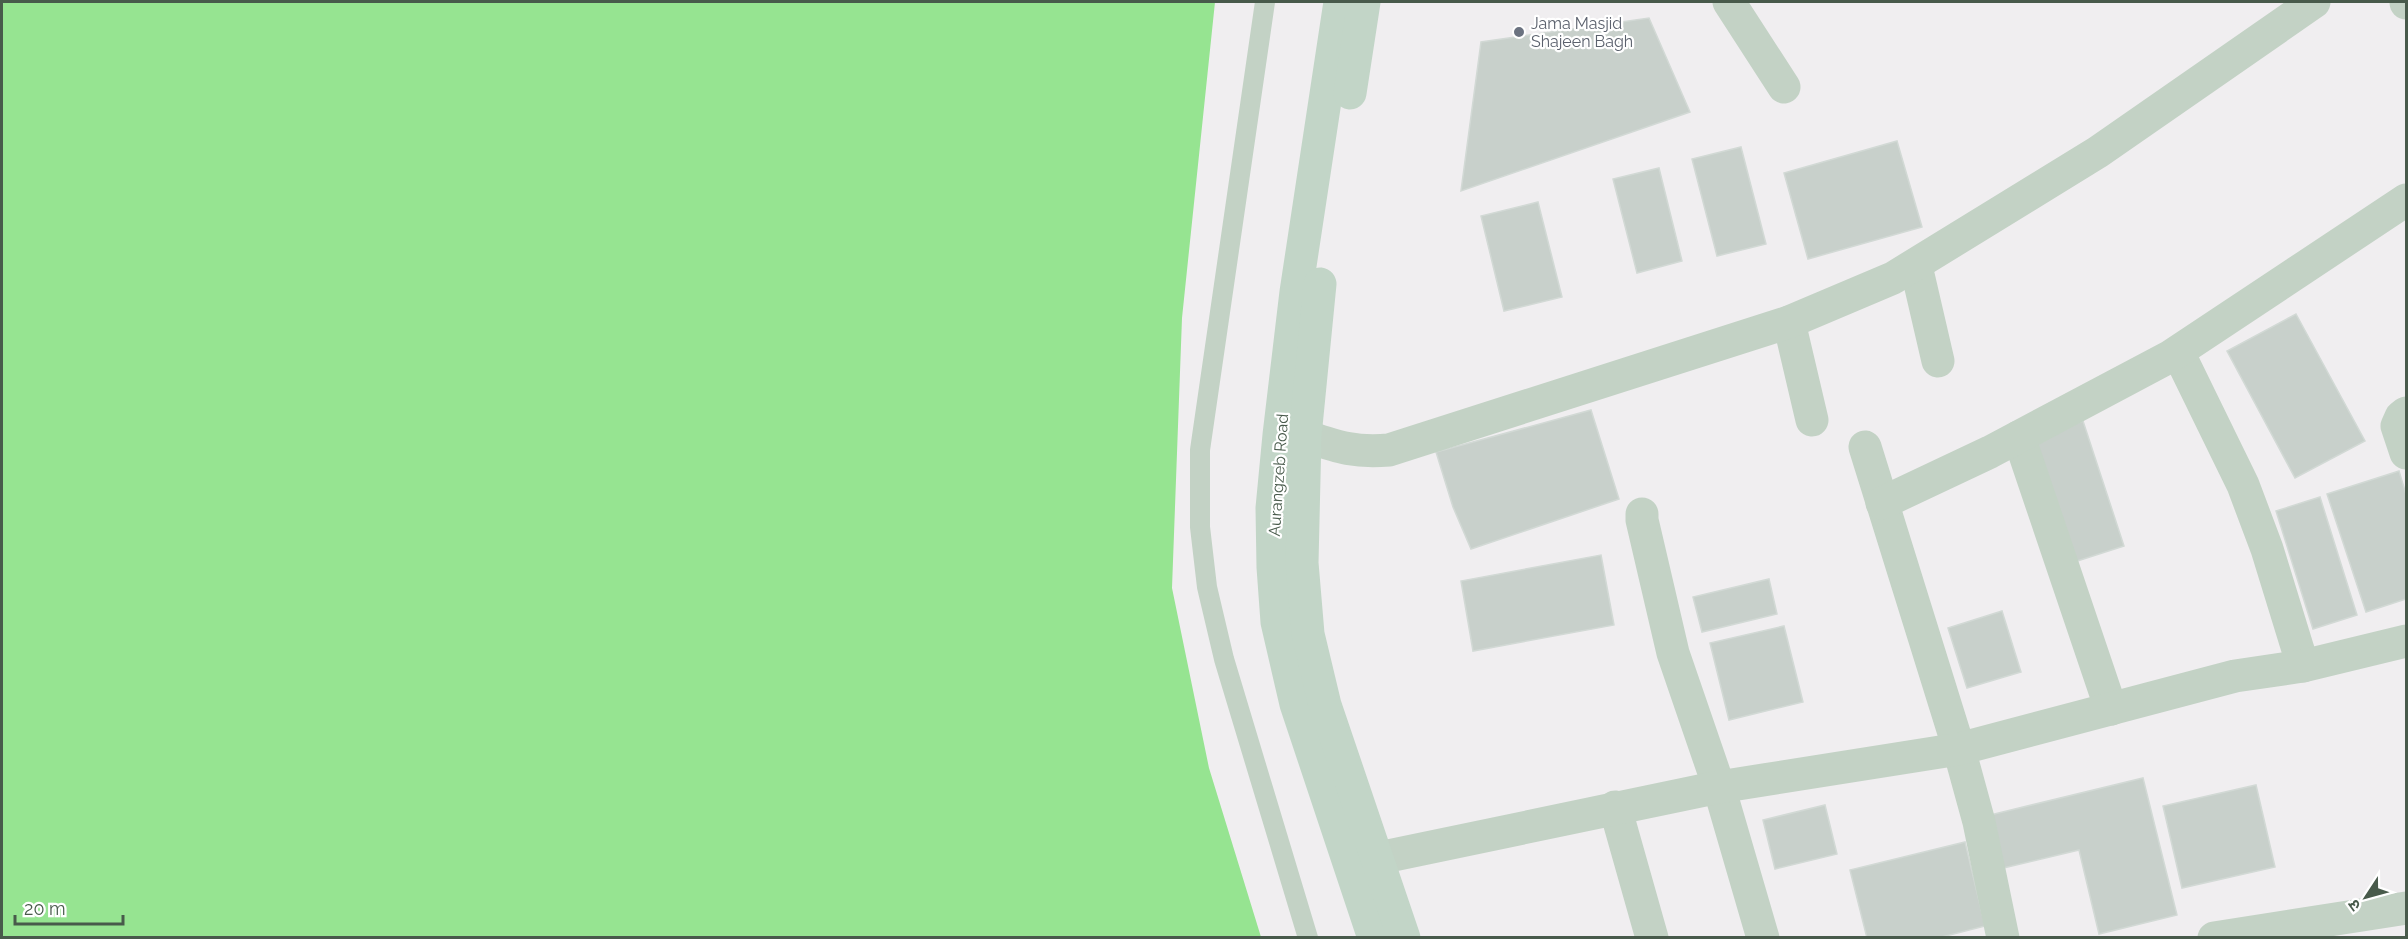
<svg xmlns="http://www.w3.org/2000/svg" width="2408" height="939" font-family="Raleway,'Noto Sans Devanagari',sans-serif">
	<style>
		.water { fill: #96e491 }
		.building { fill: #c8d0cb; stroke: #d2d9d5; stroke-width: 1.5 }
		.lines { fill: none; stroke-linecap: round; stroke-linejoin: round }
		.lane { stroke: #c3d2c5; stroke-width: 20 }
		.street { stroke: #c3d2c5; stroke-width: 33 }
		.secondary { stroke: #c2d5c7; stroke-width: 33 }
		.worship-dot { fill: #6b7280; stroke: #fff; stroke-width: 2 }
		.labels { text-anchor: middle; stroke-width: 4.5; stroke-linejoin: round; paint-order: stroke }
		.worship-label { font-size: 16px; fill: #5b616d; stroke: #fff; text-anchor: start }
		.street-label { font-size: 16px; fill: #485a4b; stroke: #fff }
	</style>
	<rect width="100%" height="100%" fill="#f0eef0"/>
	<path class="water" d="M2 2H1215L1182 318 1172 588 1209 768 1261 937H2Z"/>
	<g class="building">
		<path d="M1649 18 1690 112 1461 191 1481 42Z"/>
		<path d="M1897 141 1922 227 1808 259 1784 173Z"/>
		<path d="M1741 147 1766 244 1717 256 1692 159Z"/>
		<path d="M1659 168 1682 261 1637 273 1613 179Z"/>
		<path d="M1538 202 1562 297 1504 311 1481 216Z"/>
		<path d="M2296 314 2365 441 2295 478 2227 351Z"/>
		<path d="M1591 410 1619 499 1471 549 1453 507 1436 452Z"/>
		<path d="M2083 421 2124 546 2071 563 2029 439Z"/>
		<path d="M2399 471 2406 494V599L2366 612 2327 494Z"/>
		<path d="M2320 497 2357 615 2313 629 2276 511Z"/>
		<path d="M1601 555 1614 625 1473 651 1461 581Z"/>
		<path d="M1769 579 1777 614 1702 632 1693 597Z"/>
		<path d="M2002 611 2021 672 1967 688 1948 628Z"/>
		<path d="M1784 626 1803 702 1729 720 1710 643Z"/>
		<path d="M2143 778 2177 915 2099 934 2079 850 1999 869 1986 816Z"/>
		<path d="M2256 785 2275 867 2182 888 2163 806Z"/>
		<path d="M1825 805 1837 854 1775 869 1763 820Z"/>
		<path d="M1965 842 1985 926 1938 938H1867L1850 870Z"/>
	</g>
	<g class="lines">
		<path class="lane" d="M1265 2 1200 450V527L1207 587 1224 659 1308 938"/>
		<g class="street">
			<path d="M1729 2 1784 87"/>
			<path d="M2406 2V3"/>
			<path d="M1916 266 1938 361"/>
			<path d="M1789 322 1812 420"/>
			<path d="M2178 352 2243 485 2267 549 2303 666"/>
			<path d="M2406 413 2401 417 2397 426 2406 453"/>
			<path d="M1305 436C1338 447 1354 453 1389 450L1789 322 1893 278 2098 152 2314 2"/>
			<path d="M2019 437 2111 709"/>
			<path d="M1865 447 1959 749 1979 822 2003 938"/>
			<path d="M1882 503 1990 452 2171 356 2406 200"/>
			<path d="M1642 514V520L1673 653 1719 787 1763 938"/>
			<path d="M1615 807 1652 938"/>
			<path d="M1350 864 1719 787 1959 749 2235 676 2303 666 2406 641"/>
			<path d="M2214 938 2406 908"/>
		</g>
		<g class="secondary">
			<path d="M1340 2 1296 292 1279 435 1272 508 1273 567 1277 622 1296 704 1374 938"/>
			<path d="M1350 93 1364 2"/>
			<path d="M1320 284 1305 436 1302 563 1308 634 1325 705 1404 938"/>
		</g>
	</g>
	<circle class="worship-dot" cx="1519" cy="32" r="6"/>
	<g class="labels">
		<g class="worship-label">
			<text x="1531" y="29">Jama Masjid<tspan x="1531" dy="18">Shajeen Bagh</tspan></text>
		</g>
		<g class="street-label">
			<text transform="translate(1278 475) rotate(-86)" y="6">Aurangzeb Road</text>
		</g>
	</g>
	<rect width="2408" height="939" fill="none" stroke="#485a4b" stroke-width="6"/>
	<g transform="translate(2366 897) rotate(234)" stroke="#ffffff" stroke-width="4.5" paint-order="stroke">
	<path d="M0-4.5L10 22L0 15L-10 22Z" fill="#485a4b"/>
	<text y="-9" font-size="16" font-weight="bold" text-anchor="middle" fill="#485a4b">उ</text>
	</g>
	<path d="M15 915v9h108v-9" fill="none" stroke="#485a4b" stroke-width="3"/>
	<text x="24" y="915" font-size="18" fill="#485a4b" stroke="#ffffff" stroke-width="4.5" paint-order="stroke">20 m</text>
</svg>
